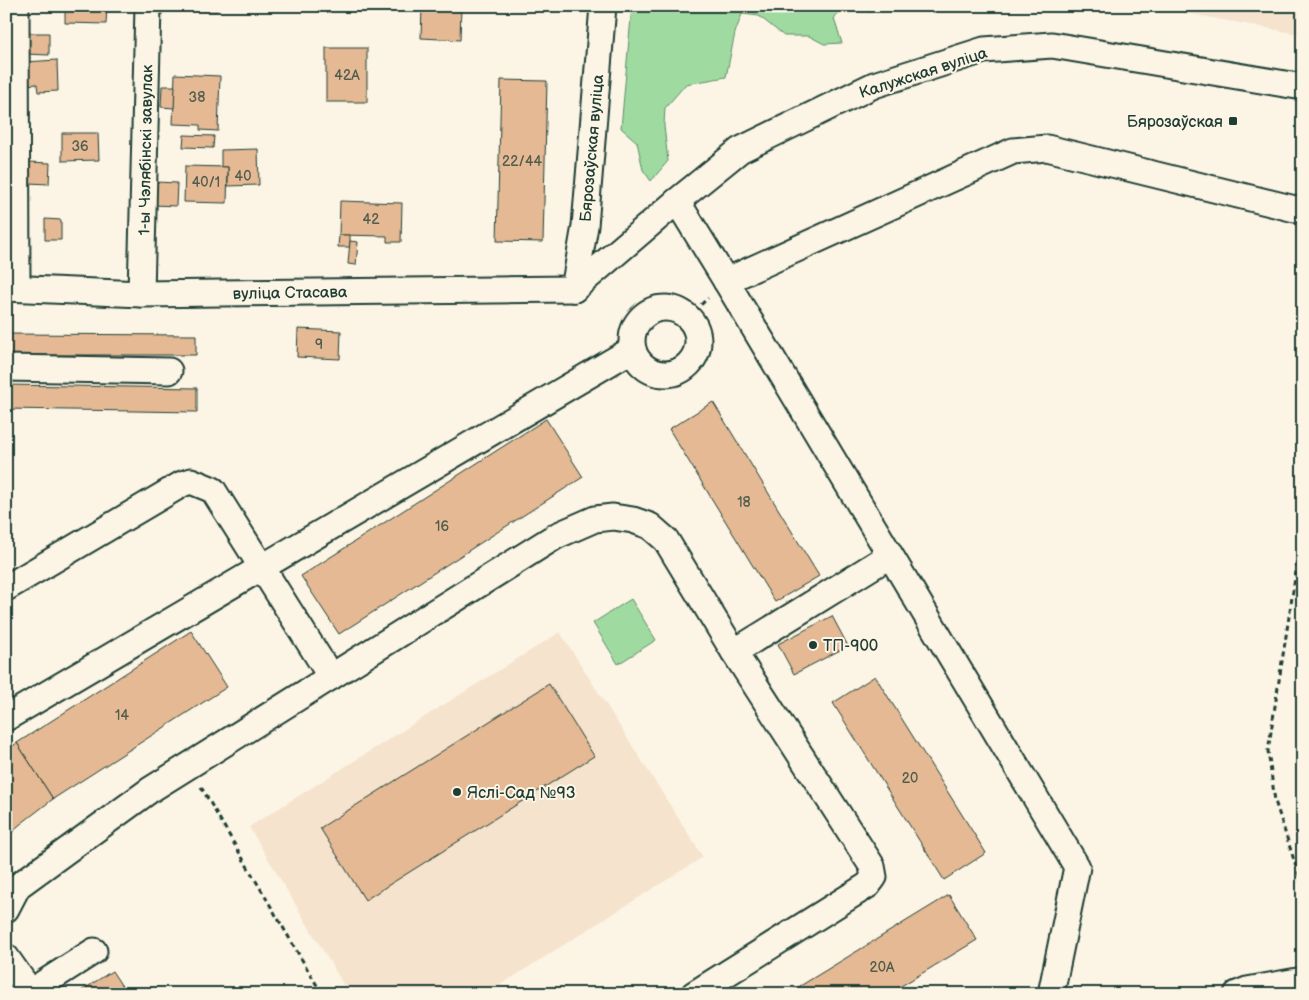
<svg xmlns="http://www.w3.org/2000/svg" width="1309" height="1000" font-family="'Balsamiq Sans',sans-serif">
	<style>
		.built { fill: #f5e3cd }
		.green { fill: #9fdaa0; stroke: #5f8c6a }
		.building { fill: #e4b994; stroke: #1f3d34 }
		.lines { fill: none; stroke-linecap: round; stroke-linejoin: round }
		.minor-casing { stroke: #1f3d34; stroke-width: 29 }
		.path { stroke: #1f3d34; stroke-width: 3; stroke-dasharray: 5 4; stroke-linecap: butt }
		.minor { stroke: #fcf5e5; stroke-width: 25 }
		.poi-dot { fill: #1f3d34; stroke: #fcf5e5; stroke-width: 2 }
		.labels { text-anchor: middle; stroke-width: 4; stroke-linejoin: round; paint-order: stroke }
		.number-label { font-size: 14px; fill: #505c4c }
		.street-label { font-size: 16px; fill: #1f3d34; stroke: #fcf5e5 }
		.poi-label { font-size: 16px; fill: #1f3d34; stroke: #fcf5e5; text-anchor: start }
	</style>
	<rect width="100%" height="100%" fill="#fcf5e5"/>
	<filter id="ink" filterUnits="userSpaceOnUse"><feTurbulence type="fractalNoise" baseFrequency=".02" numOctaves="2"/><feDisplacementMap in="SourceGraphic" scale="10" xChannelSelector="R" yChannelSelector="G"/><feConvolveMatrix kernelMatrix="1 2 1 2 8 2 1 2 1" color-interpolation-filters="sRGB"/></filter>
	<g filter="url(#ink)">
		<g class="built">
			<path d="M1148 6H1303V35Z"/>
			<path d="M560 632 703 857 486 994H349L249 827Z"/>
		</g>
		<g class="green">
			<path d="M632 6H841L834 19 842 43 824 44 809 36H784L759 16 742 14 735 33 726 77 686 84 665 108 664 126 668 161 651 181 643 170 637 142 621 128Z"/>
			<path d="M851 6H931L868 12Z"/>
			<path d="M631 599 656 640 618 664 593 623Z"/>
		</g>
		<g class="building">
			<path d="M65 6H107L106 24 65 23Z"/>
			<path d="M176 6H217V11L176 10Z"/>
			<path d="M422 6H461L460 40 421 38Z"/>
			<path d="M25 33H49V55L25 54Z"/>
			<rect x="326" y="48" width="41" height="54"/>
			<path d="M57 60 58 91 38 92 37 84 25 85V62Z"/>
			<path d="M175 74 220 76 218 131 200 130V125L173 124Z"/>
			<path d="M501 80 547 81 543 242 497 241Z"/>
			<path d="M162 86H175L174 108 161 107Z"/>
			<path d="M62 133H98L99 160 62 161Z"/>
			<path d="M184 135 214 136 213 148 183 147Z"/>
			<path d="M258 149 259 185 228 186V167H221V150Z"/>
			<path d="M29 162 50 163 49 184 28 183Z"/>
			<path d="M185 166 228 167 227 203 184 202Z"/>
			<path d="M156 182 177 183 176 206 154 205Z"/>
			<path d="M340 201 402 203 401 242H387V236L339 235Z"/>
			<path d="M45 219 61 220V240H45Z"/>
			<path d="M339 235H350V247H338Z"/>
			<path d="M350 241 358 242 356 265 348 264Z"/>
			<path d="M298 329 341 331 340 359 297 357Z"/>
			<path d="M6 334 196 335V355H6Z"/>
			<path d="M6 385 197 388V412L6 409Z"/>
			<path d="M713 402 819 576 775 602 669 429Z"/>
			<path d="M546 419 583 477 339 634 301 576Z"/>
			<path d="M832 616 848 646 794 674 778 644Z"/>
			<path d="M191 631 227 687 53 799 17 743Z"/>
			<path d="M875 676 986 853 944 880 833 703Z"/>
			<path d="M549 684 594 756 365 900 320 828Z"/>
			<path d="M17 743 53 799 18 826 6 840V751Z"/>
			<path d="M949 895 977 940 888 994H787Z"/>
			<path d="M112 971 127 994H82L81 991Z"/>
		</g>
		<g class="lines">
			<g class="minor-casing">
				<g id="minor">
					<path d="M16 6 17 288"/>
					<path d="M677 201 726 281 1077 867 1051 994"/>
					<path d="M726 281 1013 151 1047 148 1303 211"/>
					<path d="M6 288 141 294 574 289"/>
					<path d="M574 289 677 201 740 150 874 85 984 50 1052 45 1303 87"/>
					<path d="M574 289 585 226 603 6"/>
					<path d="M141 294 148 6"/>
					<circle cx="665" cy="341" r="33"/>
					<path d="M6 368 169 371"/>
					<path d="M6 588 182 484 191 481 213 490 331 677"/>
					<path d="M734 652 889 556"/>
					<path d="M6 718 633 349"/>
					<path d="M6 909 18 886 150 790 556 536 595 519 613 517 633 520 650 526 666 540 734 652 872 866 874 877 868 885 694 994"/>
					<path d="M6 957 32 994"/>
					<path d="M42 994 44 983 94 951"/>
					<path d="M1237 994 1247 990 1303 980"/>
				</g>
			</g>
			<g class="path">
				<path d="M688 317 708 298"/>
				<path d="M1303 527 1268 751 1275 801 1303 888"/>
				<path d="M201 787 322 994"/>
			</g>
			<use href="#minor" class="minor"/>
		</g>
	</g>
	<g class="poi-dot">
		<rect x="1228" y="116" width="10" height="10" rx="2.5"/>
		<circle cx="813" cy="645" r="5"/>
		<circle cx="457" cy="792" r="5"/>
	</g>
	<g class="labels">
		<g class="number-label">
			<text x="347" y="80">42А</text>
			<text x="197" y="102">38</text>
			<text x="80" y="151">36</text>
			<text x="522" y="166">22/44</text>
			<text x="243" y="181">40</text>
			<text x="206" y="187">40/1</text>
			<text x="371" y="224">42</text>
			<text x="319" y="349">9</text>
			<text x="744" y="507">18</text>
			<text x="442" y="531">16</text>
			<text x="122" y="720">14</text>
			<text x="910" y="783">20</text>
			<text x="882" y="972">20А</text>
		</g>
		<g class="street-label">
			<text transform="translate(923 72) rotate(-18)" y="6">Калужская вуліца</text>
			<text transform="translate(591 148) rotate(-85)" y="6">Бярозаўская вуліца</text>
			<text transform="translate(145 150) rotate(-89)" y="6">1-ы Чэлябінскі завулак</text>
			<text transform="translate(290 292) rotate(-1)" y="6">вуліца Стасава</text>
		</g>
		<g class="poi-label">
			<text x="1223" y="127" text-anchor="end">Бярозаўская</text>
			<text x="823" y="651">ТП-900</text>
			<text x="467" y="798">Яслі-Сад №93</text>
		</g>
	</g>
	<rect width="1309" height="1000" fill="none" stroke="#fcf5e5" stroke-width="25"/>
	<rect x="12" y="12" width="1284" height="975" fill="none" stroke="#1f3d34" stroke-width="2" filter="url(#ink)"/>
</svg>
